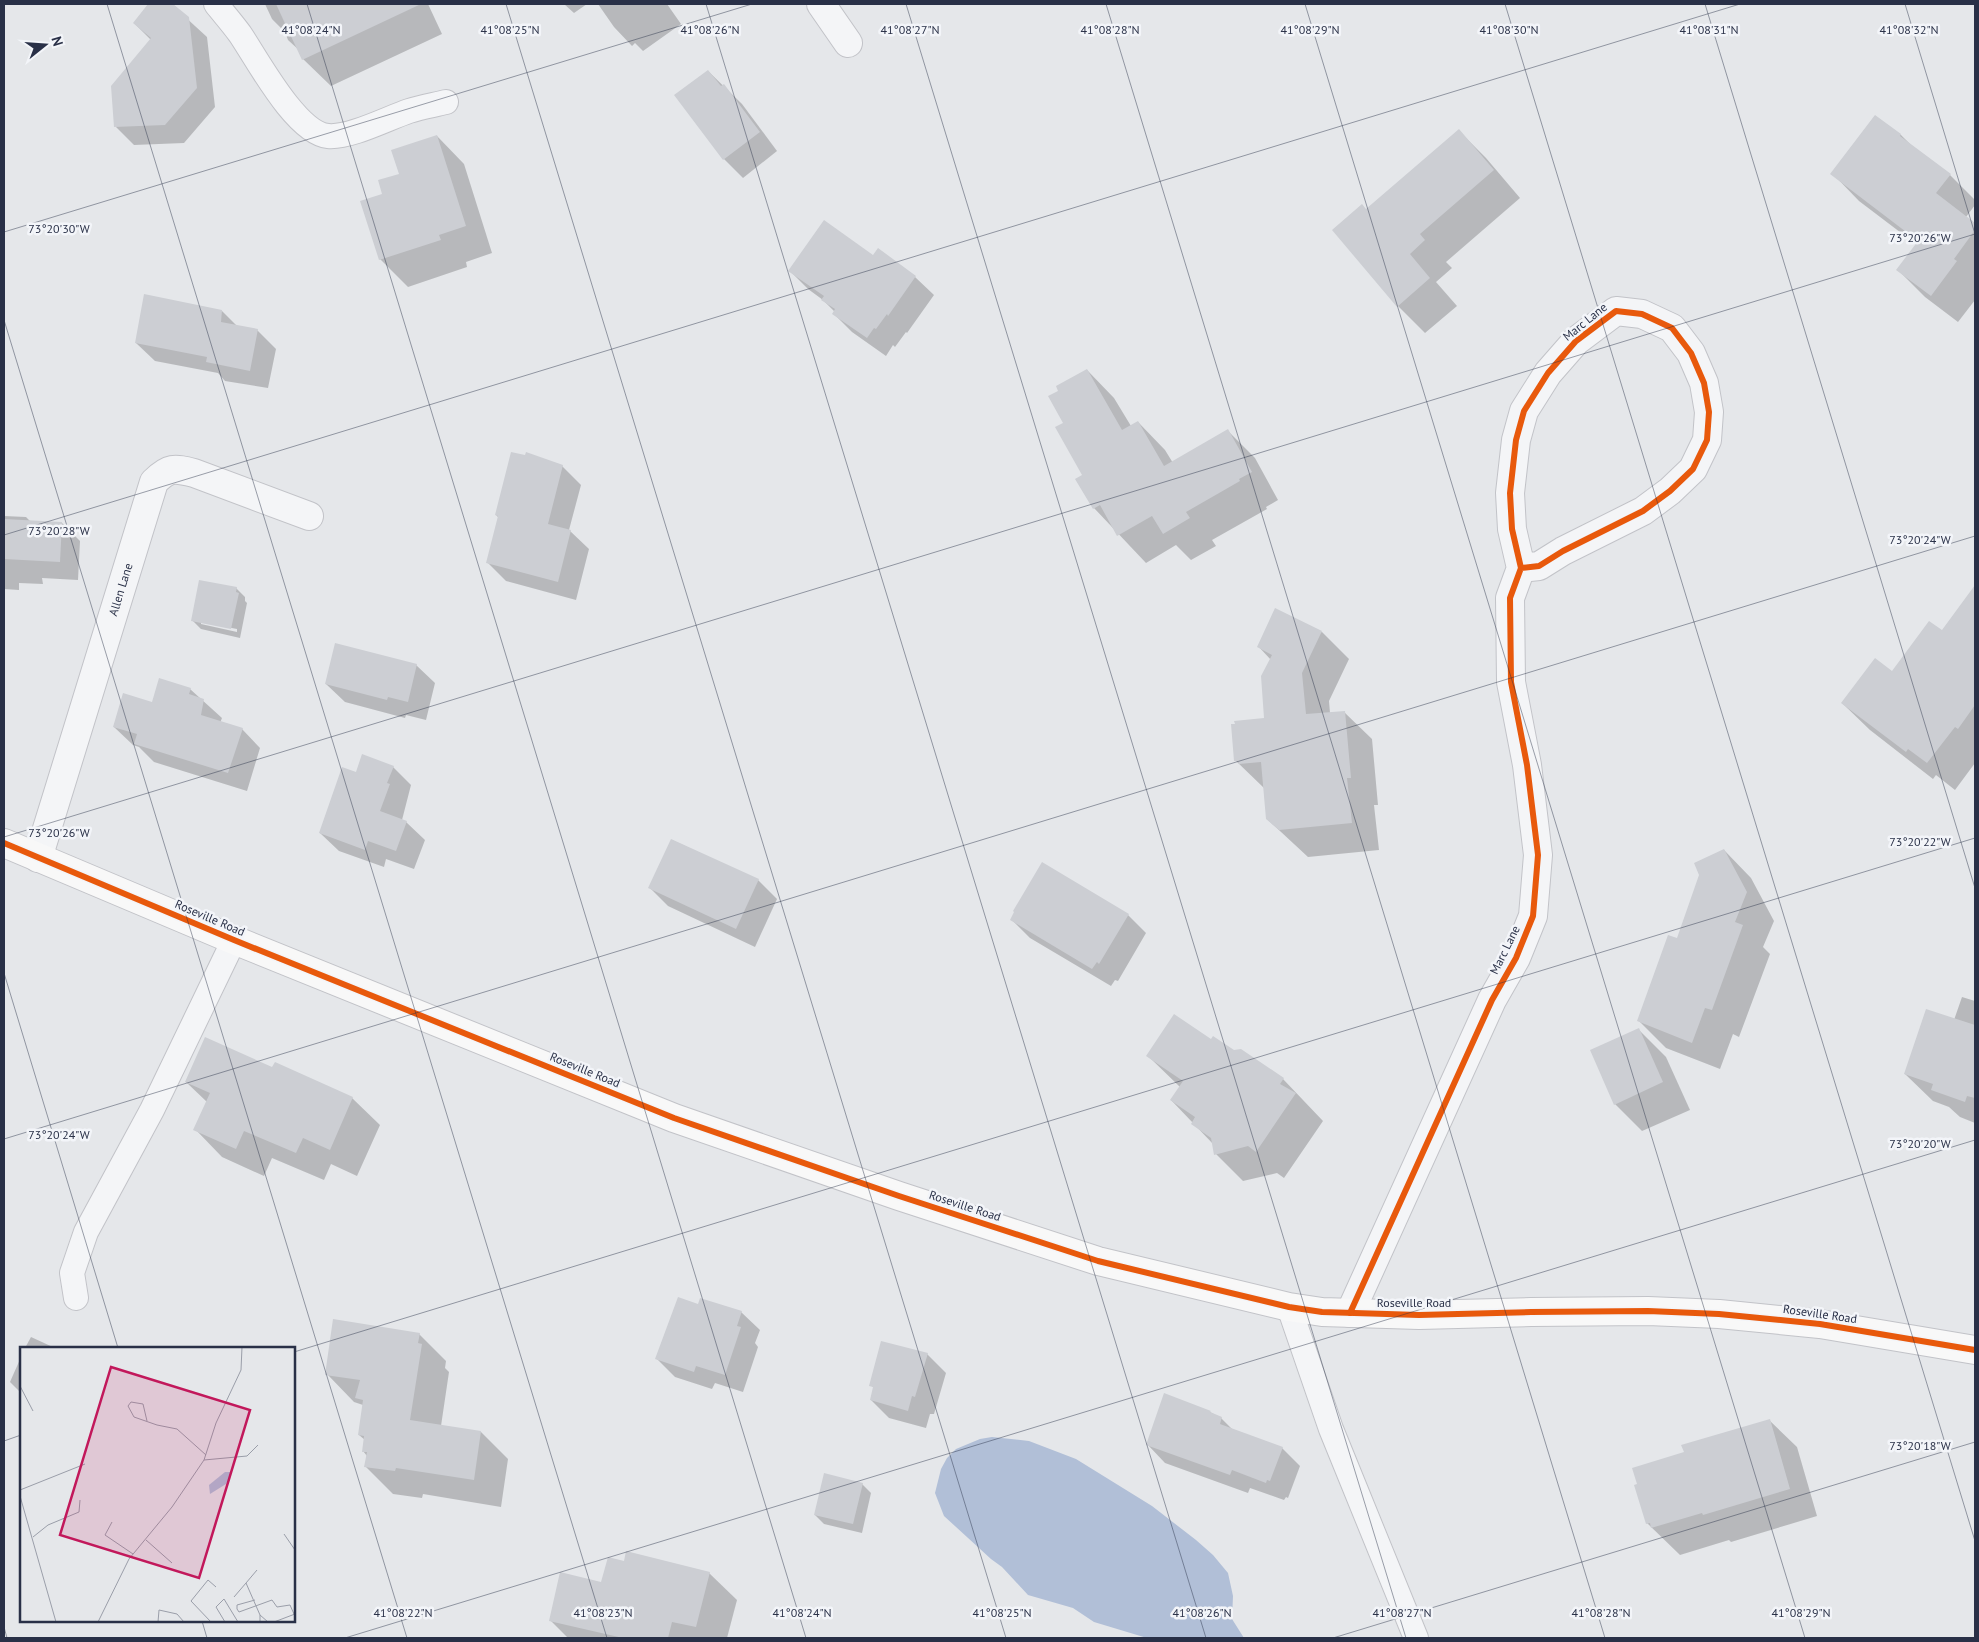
<svg xmlns="http://www.w3.org/2000/svg" width="1979" height="1642" font-family="'PT Sans',sans-serif">
	<style>
		.water { fill: #b1bfd7 }
		.shadow { fill: #0003; fill-rule: evenodd }
		.building { fill: #ccced3 }
		.lines { fill: none; stroke-linecap: round; stroke-linejoin: round }
		.lane-casing { stroke: #c2c3c8; stroke-width: 26 }
		.street-casing { stroke: #c2c3c8; stroke-width: 30 }
		.secondary-casing { stroke: #c2c3c8; stroke-width: 30 }
		.lane { stroke: #f4f5f7; stroke-width: 24 }
		.street { stroke: #f4f5f7; stroke-width: 28 }
		.secondary { stroke: #f8f8f8; stroke-width: 28 }
		.cycleway-casing { stroke: #f3f5f9; stroke-width: 9 }
		.cycleway { stroke: #e8590c; stroke-width: 6 }
		.ticks { fill: none; stroke: #293047; stroke-width: 1; stroke-opacity: 0.45 }
		.labels { text-anchor: middle; stroke-width: 5; stroke-linejoin: round; paint-order: stroke }
		.street-label { font-size: 12px; fill: #293047; stroke: #f3f5f9 }
		.inset-road { fill: none; stroke: #9a9ea9; stroke-width: 1 }
		.view { fill: #c2185b; fill-opacity: 0.15; stroke: #c2185b; stroke-width: 2.5 }
		.inset-edge { fill: none; stroke: #293047; stroke-width: 2.5 }
		.ticks-label { font-size: 12px; text-anchor: middle; fill: #293047; stroke: #f3f5f9; stroke-width: 5; stroke-linejoin: round; paint-order: stroke }
	</style>
	<rect width="100%" height="100%" fill="#e5e7ea"/>
	<path class="water" d="M992 1437 1029 1441 1076 1459 1152 1506 1196 1540 1213 1555 1228 1573 1233 1596 1232 1619 1244 1638H1147L1094 1622 1073 1608 1028 1595 1002 1567 991 1559 944 1516 935 1493 941 1469 947 1458 956 1449 980 1439Z"/>
	<g class="shadow">
		<path d="M150 4H171L207 37 215 107 184 143 134 145 116 127 151 40 134 23Z"/>
		<path d="M265 4H428L442 34 331 86 303 59 300 51 288 40 285 32 272 19Z"/>
		<path d="M564 4H587L574 13Z"/>
		<path d="M598 4H667L681 24 643 51 635 43 632 46 614 27Z"/>
		<path d="M708 71 742 104 777 151 743 178 724 159 676 96Z"/>
		<path d="M1875 116 1901 135 1913 147 1950 175 1975 200V205L1966 217 1975 224V300L1958 322 1925 297 1898 270 1917 245 1859 201 1832 173Z"/>
		<path d="M1459 131 1486 158 1520 198 1446 262 1452 268 1436 282 1457 306 1425 333 1398 306 1366 210Z"/>
		<path d="M437 136 464 164 492 253 466 262 467 267 408 287 380 259 400 174Z"/>
		<path d="M873 256 915 277 934 295 907 333 906 332 895 347 893 345 886 356 852 332 834 314 835 312 823 300 808 289 790 271Z"/>
		<path d="M222 311 238 327 257 330 276 349 268 388 225 381 218 373 155 361 136 343Z"/>
		<path d="M1087 370 1114 398 1131 426 1138 422 1165 450 1173 463 1228 431 1255 458 1278 500 1266 507 1267 509 1212 540 1216 546 1191 560 1176 545 1146 563 1094 508 1077 479 1084 476 1064 424 1059 391Z"/>
		<path d="M562 466 581 485 569 530 589 549 576 600 506 581 488 563 499 518 496 515Z"/>
		<path d="M4 516 26 517 31 522 62 523 80 541 78 580 42 578 43 584 19 583V590L4 589Z"/>
		<path d="M236 588 245 597V601L247 603 240 638 201 629 192 620ZM201 622 237 629V632L201 624Z"/>
		<path d="M1961 606 1975 617V763L1955 790 1936 775 1933 779 1870 730 1842 703 1892 673 1942 631Z"/>
		<path d="M1322 632 1349 659 1329 701 1330 713 1344 712 1372 739 1378 805H1374L1379 850 1308 857 1267 819 1264 788 1235 760 1266 719 1271 660 1258 646Z"/>
		<path d="M416 665 435 683 426 720 406 715 405 718 345 702 326 684Z"/>
		<path d="M190 689 222 718 220 723 242 729 260 748 247 791 154 762 139 747 133 745 114 727 153 703Z"/>
		<path d="M393 767 411 785 402 820 406 822 425 840 414 869 386 859 384 867 339 851 320 833 357 774Z"/>
		<path d="M672 840 758 880 777 899 755 947 668 906 650 888Z"/>
		<path d="M1724 850 1751 878 1774 921 1763 947 1770 954 1739 1037 1733 1034 1720 1069 1666 1048 1638 1020Z"/>
		<path d="M1128 915 1146 933 1118 981 1115 980 1111 986 1030 938 1012 920Z"/>
		<path d="M1962 997 1975 1001V1123L1960 1117 1949 1107 1933 1101 1905 1074 1954 1020Z"/>
		<path d="M1638 1029 1666 1057 1690 1110 1642 1131 1615 1104Z"/>
		<path d="M1212 1041 1283 1079 1323 1121 1284 1178 1277 1173 1243 1181 1216 1154 1214 1145 1171 1100 1180 1087 1148 1056Z"/>
		<path d="M273 1068 352 1098 380 1125 357 1176 331 1164 324 1180 272 1158 264 1176 222 1157 195 1129 207 1102 186 1082Z"/>
		<path d="M699 1305 741 1312 760 1330 755 1343 758 1347 743 1392 715 1383 712 1389 675 1377 657 1359Z"/>
		<path d="M419 1334 446 1361 445 1368 449 1372 441 1426 481 1432 508 1459 501 1507 423 1494 422 1498 393 1494 365 1466 367 1456 363 1451 365 1440 359 1435 363 1405 354 1402 327 1374Z"/>
		<path d="M31 1337 55 1348H25Z"/>
		<path d="M927 1354 946 1373 934 1414H930L926 1428 889 1418 871 1400 874 1388 871 1385Z"/>
		<path d="M21 1357V1393L10 1382Z"/>
		<path d="M1210 1412 1221 1418 1233 1430 1282 1448 1300 1466 1288 1498 1286 1497 1284 1500 1250 1488 1248 1493 1165 1463 1147 1444Z"/>
		<path d="M1769 1420 1797 1447 1817 1516 1731 1542 1729 1540 1680 1555 1647 1523 1685 1453Z"/>
		<path d="M862 1484 871 1493 862 1533 824 1524 815 1515Z"/>
		<path d="M709 1573 737 1600 727 1638H568L550 1620 602 1583Z"/>
	</g>
	<g class="building">
		<path d="M148 4H173L189 17 197 88 165 125 114 127 111 86 151 38 133 23Z"/>
		<path d="M276 4H421L302 60Z"/>
		<path d="M708 70 721 86 724 84 760 132 723 160 674 95Z"/>
		<path d="M1875 115 1901 134 1900 136 1951 174 1936 193 1975 223V230L1954 259 1957 261 1931 296 1896 270 1918 241 1830 174Z"/>
		<path d="M1459 129 1494 170 1420 234 1425 240 1410 254 1430 278 1397 307 1332 230 1362 204 1366 209Z"/>
		<path d="M437 135 466 226 439 235 441 240 379 260 360 201 382 194 378 180 399 174 391 150Z"/>
		<path d="M824 220 873 255 878 248 916 276 888 316 887 314 876 329 874 328 867 338 832 314 835 309 821 300 824 296 788 271Z"/>
		<path d="M144 294 222 310 221 322 258 329 250 371 206 362 207 357 135 343Z"/>
		<path d="M1087 369 1122 430 1138 421 1164 466 1228 429 1252 472 1239 479 1240 481 1186 512 1190 518 1163 534 1152 516 1117 536 1100 505 1093 509 1075 479 1082 475 1055 427 1063 423 1048 396 1058 391 1056 386Z"/>
		<path d="M511 452 525 455 526 452 563 465 548 524 571 530 558 582 486 563 498 516 495 515Z"/>
		<path d="M4 519 62 522 60 562 4 559Z"/>
		<path d="M199 580 237 587 236 592 239 593 231 629 191 621Z"/>
		<path d="M1975 585V705L1958 729 1955 727 1927 763 1908 749 1906 752 1841 703 1875 658 1892 671 1929 621 1942 630Z"/>
		<path d="M1275 608 1322 631 1302 673 1306 714 1345 711 1351 778H1347L1352 823 1279 830 1266 819 1261 762 1239 764 1238 761H1234L1231 724H1235L1234 721 1264 718 1261 676 1272 655 1257 647Z"/>
		<path d="M335 643 417 664 408 702 388 697 387 700 325 684Z"/>
		<path d="M159 678 191 688 189 694 204 699 201 715 243 728 228 773 134 744 137 734 113 727 123 693 152 702Z"/>
		<path d="M362 754 394 766 387 783 390 784 380 811 407 821 396 851 368 841 365 850 319 833 342 767 356 772Z"/>
		<path d="M671 839 759 879 736 929 648 888Z"/>
		<path d="M1724 849 1747 892 1735 922 1743 925 1712 1010 1705 1008 1692 1043 1637 1021 1668 935 1677 938 1699 875 1694 863Z"/>
		<path d="M1042 862 1129 914 1099 964 1097 962 1092 969 1010 920 1014 912 1013 911Z"/>
		<path d="M1926 1009 1975 1025V1098L1967 1096 1965 1102 1931 1090 1933 1084 1904 1074Z"/>
		<path d="M1174 1014 1211 1039 1213 1036 1234 1050 1241 1049 1284 1078 1280 1084 1296 1093 1256 1152 1248 1146 1214 1155 1211 1138 1191 1124 1195 1117 1170 1100 1183 1081 1146 1056Z"/>
		<path d="M1639 1028 1663 1082 1614 1105 1590 1050Z"/>
		<path d="M205 1037 272 1067 275 1062 353 1097 330 1150 303 1138 296 1153 244 1131 236 1149 193 1130 210 1093 185 1082Z"/>
		<path d="M678 1297 698 1304 700 1298 742 1311 737 1326 741 1327 725 1375 696 1366 694 1372 655 1359Z"/>
		<path d="M333 1319 420 1333 418 1343 422 1344 410 1420 481 1431 474 1480 396 1468 395 1471 364 1467 367 1452H362L364 1436 358 1435 363 1400 355 1398 360 1380 325 1375Z"/>
		<path d="M881 1341 928 1353 915 1397 912 1396 908 1411 870 1400 873 1387 869 1386Z"/>
		<path d="M1164 1393 1211 1411 1210 1412 1222 1417 1220 1424 1283 1447 1270 1481 1267 1480 1266 1483 1232 1470 1230 1475 1146 1445Z"/>
		<path d="M1770 1419 1790 1489 1703 1515 1702 1513 1651 1528 1650 1523 1646 1524 1634 1485 1637 1484 1632 1468 1684 1452 1681 1445Z"/>
		<path d="M824 1473 863 1483 853 1524 814 1515Z"/>
		<path d="M626 1551 710 1572 696 1627 672 1622 668 1638H623L549 1621 560 1572 601 1582 608 1557 624 1561Z"/>
	</g>
	<g class="lines">
		<g class="lane-casing">
			<g id="lane">
				<path d="M216 4C224 14 232 23 240 34 257 59 296 133 328 136 350 138 388 118 409 111 421 107 434 105 446 102"/>
				<path d="M76 1298 72 1273 86 1232 152 1110 234 940"/>
				<path d="M1289 1307 1331 1429 1416 1638"/>
			</g>
		</g>
		<g class="street-casing">
			<g id="street">
				<path d="M821 4 848 43"/>
				<path id="s1" d="M38 858 154 482C169 467 174 468 194 473L309 516"/>
				<path d="M1350 1313 1492 1000 1516 958 1533 916 1538 855 1527 765 1511 682 1510 598 1521 568 1512 529 1510 493 1516 440 1524 411 1548 373 1576 341 1616 311 1642 314 1672 328 1691 353 1704 383 1709 412 1707 440 1693 469 1670 491 1643 511 1563 551 1539 566 1521 568"/>
			</g>
		</g>
		<g class="secondary-casing">
			<path id="secondary" d="M4 843 234 940 674 1118 899 1196 1098 1261 1289 1307 1322 1312 1419 1315 1531 1312 1648 1311 1719 1314 1820 1324 1975 1350"/>
		</g>
		<use href="#lane" class="lane"/>
		<use href="#street" class="street"/>
		<use href="#secondary" class="secondary"/>
		<g class="cycleway-casing">
			<g id="cycleway">
				<path d="M4 843 234 940 674 1118 899 1196 1098 1261 1289 1307 1322 1312 1419 1315 1531 1312 1648 1311 1719 1314 1820 1324 1975 1350"/>
				<path d="M1350 1313 1492 1000 1516 958 1533 916 1538 855 1527 765 1511 682 1510 598 1521 568 1512 529 1510 493 1516 440 1524 411 1548 373 1576 341 1616 311 1642 314 1672 328 1691 353 1704 383 1709 412 1707 440 1693 469 1670 491 1643 511 1563 551 1539 566 1521 568"/>
			</g>
		</g>
		<use href="#cycleway" class="cycleway"/>
	</g>
	<path class="ticks" d="M107 4 607 1638M307 4 806 1638M506 4 1006 1638M706 4 1206 1638M906 4 1406 1638M1106 4 1605 1638M1305 4 1805 1638M1505 4 1975 1541M1705 4 1975 888M1905 4 1975 234M4 232 752 4M4 320 407 1638M4 535 1740 4M4 837 1975 234M4 973 118 1348M4 1139 1975 536M294 1352 1975 838M4 1441 21 1435M202 1621 207 1638M4 1627 7 1638M345 1638 1975 1140M1333 1638 1975 1442"/>
	<g class="labels">
		<g class="street-label">
			<text transform="translate(1585 322) rotate(-39)" y="4">Marc Lane</text>
			<text dy="4" stroke="none"><textPath href="#s1" startOffset="281">Allen Lane</textPath></text>
			<text transform="translate(210 918) rotate(23)" y="4">Roseville Road</text>
			<text transform="translate(1505 950) rotate(-64)" y="4">Marc Lane</text>
			<text transform="translate(585 1070) rotate(22)" y="4">Roseville Road</text>
			<text transform="translate(965 1206) rotate(18)" y="4">Roseville Road</text>
			<text x="1414" y="1307">Roseville Road</text>
			<text transform="translate(1820 1314) rotate(8)" y="4">Roseville Road</text>
		</g>
	</g>
	<g transform="translate(20 1347)">
		<rect width="275" height="275" fill="#e5e7ea"/>
		<path d="M205 125H212L206 137 190 147 189 138Z" fill="#b1bfd7"/>
		<path class="inset-road" d="M0 39 13 64M127 74 123 57 111 55 108 59 114 70 137 78 157 82 186 108M184 113 227 109 238 98M0 143 65 117M0 149 36 275M92 175 85 188 113 207M264 187 275 203M13 190 28 178 59 165 60 153M126 193 152 216M237 223 226 236 240 268M214 250 226 236M235 253 217 258V262L219 265 252 253 257 260 270 258 274 267M78 275 109 212 152 160 184 113 196 76 221 23 222 0M138 275 139 263 157 267 164 275M191 275 171 254 188 233 196 240M205 275 196 260 204 252 218 275M240 275V268L248 275M254 275 275 267"/>
		<path class="view" d="M91 20 230 63 179 231 40 188Z"/>
		<rect width="275" height="275" class="inset-edge"/>
	</g>
	<g class="ticks-label">
		<text x="311" y="34">41°08'24"N</text>
		<text x="510" y="34">41°08'25"N</text>
		<text x="710" y="34">41°08'26"N</text>
		<text x="910" y="34">41°08'27"N</text>
		<text x="1110" y="34">41°08'28"N</text>
		<text x="1310" y="34">41°08'29"N</text>
		<text x="1509" y="34">41°08'30"N</text>
		<text x="1709" y="34">41°08'31"N</text>
		<text x="1909" y="34">41°08'32"N</text>
		<text x="59" y="233">73°20'30"W</text>
		<text x="1920" y="242">73°20'26"W</text>
		<text x="59" y="535">73°20'28"W</text>
		<text x="1920" y="544">73°20'24"W</text>
		<text x="59" y="837">73°20'26"W</text>
		<text x="1920" y="846">73°20'22"W</text>
		<text x="59" y="1139">73°20'24"W</text>
		<text x="1920" y="1148">73°20'20"W</text>
		<text x="1920" y="1450">73°20'18"W</text>
		<text x="403" y="1617">41°08'22"N</text>
		<text x="603" y="1617">41°08'23"N</text>
		<text x="802" y="1617">41°08'24"N</text>
		<text x="1002" y="1617">41°08'25"N</text>
		<text x="1202" y="1617">41°08'26"N</text>
		<text x="1402" y="1617">41°08'27"N</text>
		<text x="1601" y="1617">41°08'28"N</text>
		<text x="1801" y="1617">41°08'29"N</text>
	</g>
	<rect width="1979" height="1642" fill="none" stroke="#293047" stroke-width="10"/>
	<g transform="translate(45 45) rotate(73)" stroke="#f3f5f9" stroke-width="4" paint-order="stroke">
	<path d="M0-4L9 19L0 12L-9 19Z" fill="#293047"/>
	<text y="-8" font-size="14" font-weight="bold" text-anchor="middle" fill="#293047">N</text>
	</g>
</svg>
